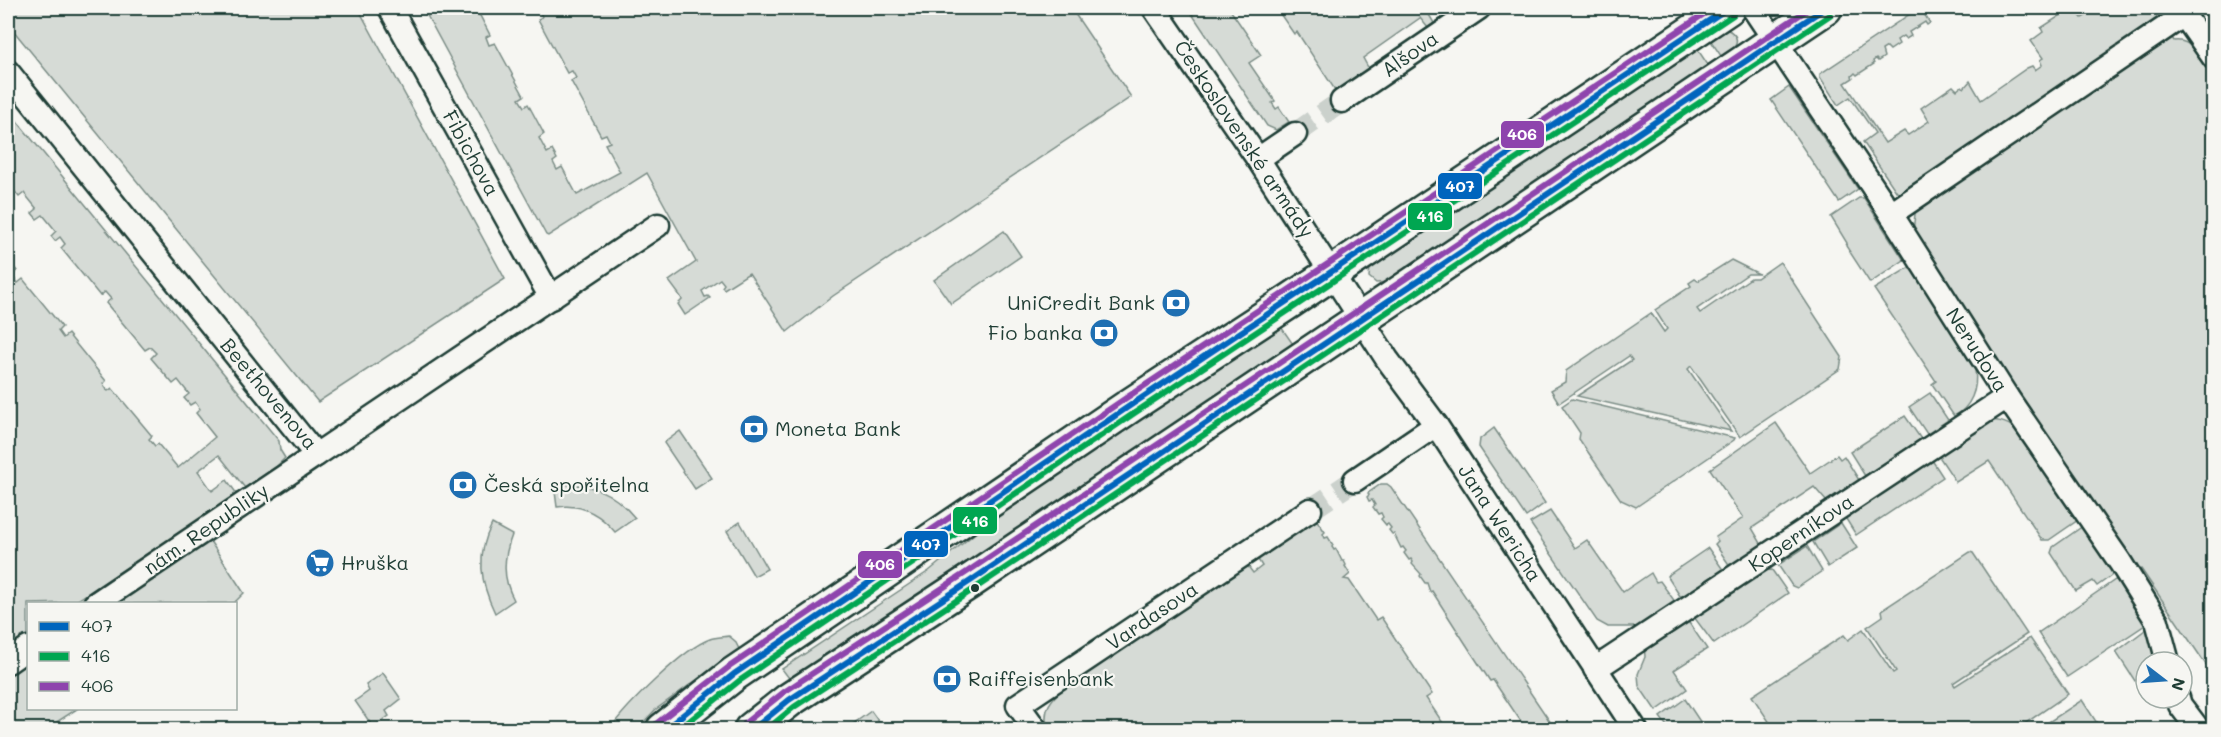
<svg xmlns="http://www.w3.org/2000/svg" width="2221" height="737" font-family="Mali,sans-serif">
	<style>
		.green { fill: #d6dbd6; stroke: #7a8c85; stroke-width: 1.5 }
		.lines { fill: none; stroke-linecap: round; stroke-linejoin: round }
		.minor-tunnel { stroke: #cbd1cc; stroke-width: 22; stroke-dasharray: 22 11; stroke-linecap: butt }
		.minor-casing { stroke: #1f3d34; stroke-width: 27 }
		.primary-casing { stroke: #1f3d34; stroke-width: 38 }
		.minor { stroke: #f6f6f2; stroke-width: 22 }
		.primary { stroke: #f6f6f2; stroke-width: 33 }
		.bus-1-casing { stroke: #f6f6f2; stroke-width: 10 }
		.bus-2-casing { stroke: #f6f6f2; stroke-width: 10 }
		.bus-3-casing { stroke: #f6f6f2; stroke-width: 10 }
		.bus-1 { stroke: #0065bd; stroke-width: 6 }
		.bus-2 { stroke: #00a651; stroke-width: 6 }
		.bus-3 { stroke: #8e44ad; stroke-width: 6 }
		.bus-dot { fill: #1f3d34; stroke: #f6f6f2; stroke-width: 2 }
		.labels { text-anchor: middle; stroke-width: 4.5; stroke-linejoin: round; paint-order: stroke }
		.street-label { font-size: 20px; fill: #1f3d34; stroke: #f6f6f2 }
		.poi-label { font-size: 20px; fill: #1f3d34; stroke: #f6f6f2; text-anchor: start }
		.line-badge { stroke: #f6f6f2; stroke-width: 2 }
		.badge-label { font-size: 16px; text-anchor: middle; font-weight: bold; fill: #fff }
	</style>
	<rect width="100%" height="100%" fill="#f6f6f2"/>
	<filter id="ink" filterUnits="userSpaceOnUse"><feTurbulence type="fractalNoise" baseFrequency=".0167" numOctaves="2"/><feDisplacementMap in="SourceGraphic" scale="12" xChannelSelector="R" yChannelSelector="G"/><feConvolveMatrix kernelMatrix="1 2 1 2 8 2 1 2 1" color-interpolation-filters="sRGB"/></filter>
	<g filter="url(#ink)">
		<g class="green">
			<path d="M8 8H358L505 279 318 402 8 24Z"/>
			<path d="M423 8H476L490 35 486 37 489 45 495 43 524 96 519 99 524 107 528 104 544 134 539 138 547 153 552 150 557 159 553 162 557 170 562 167 577 195 620 172 605 144 610 142 606 134 601 136 571 81 576 78 572 71 567 73 538 19 542 17 539 9 534 12 531 8H1071L1131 97 833 296 787 332 749 273 724 289 722 287 724 284 720 279 702 291 705 297 708 296 710 298 685 315 678 304 682 300 681 297 669 281 696 262 647 173 548 236 546 235Z"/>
			<path d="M1188 8H1229L1261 55 1249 63 1275 101 1272 103 1276 109 1279 107 1289 122 1276 130 1267 126Z"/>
			<path d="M1276 8H1437L1428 13 1434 23 1428 28 1420 18 1363 58 1370 71 1339 96 1297 32 1294 34Z"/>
			<path d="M1919 8H1933L1924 14 1930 23 1927 25 1925 22 1909 32 1911 36 1906 39 1903 36 1897 40 1899 44 1890 50 1887 47 1882 50 1884 57 1878 61 1876 59 1873 61 1874 64 1857 75 1855 73 1852 76 1853 78 1845 83 1885 143 1904 131 1908 135 1929 121 1921 108 1953 86 1957 90 1962 86 1964 88 1970 81 1981 100 2027 68 2032 66 2035 70 2042 65 2040 60 2043 58 2031 41 2043 32 2041 28 2072 8H2074L2082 18 2099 8H2154L2174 41C2194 38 2204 63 2213 77V675L2141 569 2136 568 2012 386 1913 232 1915 214 1896 191 1863 142 1875 133 1850 97 1838 105 1820 77V74Z"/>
			<path d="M1727 29C1745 39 1734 50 1723 59L1709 38Z"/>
			<path d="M1696 47 1710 68 1388 282 1376 283 1369 277 1370 267Z"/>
			<path d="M1789 87 1858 189 1839 202 1771 100Z"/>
			<path d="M8 110 279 441 280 450 285 458 277 466 245 488 219 455 198 471 212 491 227 480 237 494 73 603 28 604V634L8 648V260L17 271 12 276 18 283 23 279 62 327 58 331 63 338 68 334 106 381 103 384 108 391 112 388 152 436 149 439 155 446 158 444 178 468 215 437 196 413 200 409 195 402 190 405 184 398 189 394 178 380 173 384 151 358 156 353 150 347 145 350 106 303 111 299 105 292 100 296 61 248 65 244 60 237 55 241 51 236 56 231 43 215 37 219 32 213 37 209 24 193 19 197 8 183Z"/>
			<path d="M1859 198H1864L1904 260 1870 283 1846 246 1847 243 1831 217Z"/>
			<path d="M1004 231 1021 256 951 304 934 280Z"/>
			<path d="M1731 260 1759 274H1748L1697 309 1700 313 1751 278H1757L1780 262 1842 357 1840 369 1740 437 1691 366 1688 369 1731 431 1577 396 1632 360 1629 356 1559 403 1551 390 1565 382 1566 371 1651 313 1664 332 1667 329 1655 310 1691 286 1689 283 1695 279 1698 281Z"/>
			<path d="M1908 268 1912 270 1975 370C1978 388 1971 408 1954 416L1932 384 1936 381 1874 289Z"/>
			<path d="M1279 324 1295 347 792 682 782 669 929 571 1001 512Z"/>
			<path d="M1930 393 1948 420 1927 434 1909 407Z"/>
			<path d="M1572 399 1735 438 1734 440 1636 507 1621 500 1579 439 1580 433 1562 406Z"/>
			<path d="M1905 416 1921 439 1865 476 1850 452Z"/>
			<path d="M1980 420C1995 420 2006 420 2018 431L2078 520 2049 540H2042L1989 461 1956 482 1934 449Z"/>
			<path d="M1776 423 1810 473 1837 455 1840 459 1844 456 1859 480 1827 502 1814 487 1752 528 1762 545 1730 566 1715 544 1718 541 1716 537 1743 518 1710 469Z"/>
			<path d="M1494 428 1545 503 1526 517 1479 447 1480 439Z"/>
			<path d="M680 431 712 478 695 489 664 443Z"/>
			<path d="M1928 454 1943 477 1856 535 1846 519 1855 502Z"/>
			<path d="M554 484C590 483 612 490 635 518L615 532C600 514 581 503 557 507Z"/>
			<path d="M1381 484H1387L1391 487 1555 729H1526L1493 680 1490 681C1470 651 1451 621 1432 591L1430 592 1427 583H1425L1420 576 1421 574 1412 564 1413 562 1411 559 1409 560 1404 553 1406 551 1403 547 1401 548 1394 534H1392L1389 530 1391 528 1388 524 1386 525 1381 519 1383 517 1381 513 1378 514 1373 507 1375 505 1372 500 1369 501 1367 497 1369 495 1368 493Z"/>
			<path d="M1550 511 1575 548 1587 540 1623 592 1651 573 1656 582 1660 581 1676 603 1639 627H1608L1597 621 1530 523Z"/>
			<path d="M1316 519 1325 532 1323 534 1325 538 1328 537 1333 545 1332 547 1334 550 1336 549 1342 561H1344L1346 565 1345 566 1350 574 1344 579 1349 580 1376 620 1381 617 1432 694 1426 698 1447 729 1048 730C1041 709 1052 698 1066 686L1247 565 1253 573 1262 566 1257 558Z"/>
			<path d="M740 522 767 569 754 576 727 531Z"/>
			<path d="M1841 523 1857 548 1828 567 1813 542Z"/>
			<path d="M492 524 512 535C503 558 502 578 514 600L495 613C480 582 476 555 492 524Z"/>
			<path d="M2083 526 2113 570 2111 576 2097 586 2093 581 2076 591 2051 553 2053 547Z"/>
			<path d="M208 538 244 593 234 603 98 604Z"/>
			<path d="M1807 546 1822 571 1797 588 1792 586 1778 565Z"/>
			<path d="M1708 548 1724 571 1686 596H1680L1667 576Z"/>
			<path d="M1970 552 1973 553 2027 634 1953 683 1955 686 2030 638 2068 694 2017 729 1888 730V727L1884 730 1774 729 1752 696 1844 635 1848 640 1863 629 1893 673 1896 671 1867 627 1883 616 1882 610Z"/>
			<path d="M1772 570 1788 593 1714 644 1691 613 1753 571Z"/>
			<path d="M2115 580 2120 581 2148 623 2067 677 2038 633Z"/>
			<path d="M1685 617 1707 649 1674 670 1687 689 1656 711 1639 686 1638 674 1645 657 1644 644Z"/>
			<path d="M2149 627 2157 662H2146V674L2135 681 2116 652Z"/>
			<path d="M729 636 735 641 739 649 655 710 637 729H610C626 706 684 648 710 639 716 637 723 637 729 636Z"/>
			<path d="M28 651V708L77 709 46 729 8 730V664Z"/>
			<path d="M383 673 401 699 386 711 389 716 373 727 355 701 369 691 366 685Z"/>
			<path d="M1685 699 1705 729H1669L1660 717Z"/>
			<path d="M2082 700 2097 723 2096 726 2098 729H2038Z"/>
			<path d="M871 711 884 729H846Z"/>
		</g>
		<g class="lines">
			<g class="minor-tunnel">
				<path d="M1295 134 1342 101"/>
				<path d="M1310 510 1355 480"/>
			</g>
			<g class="minor-casing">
				<g id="minor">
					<path d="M390 8 551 298"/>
					<path d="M1154 8 1258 159 1387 359 1436 425 1636 730"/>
					<path d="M1753 8 1891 214 2007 397 2120 562 2157 621 2168 662"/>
					<path d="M2179 8 2214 58"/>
					<path d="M8 72 316 455 658 225"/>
					<path d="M1342 101 1479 8"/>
					<path d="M1258 159 1295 134"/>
					<path d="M1891 214 2184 15"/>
					<path d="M1355 480 1436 425"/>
					<path d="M95 604 316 455"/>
					<path d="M8 662 28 648"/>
					<path d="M1595 669 2007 397"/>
					<path d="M2178 698 2180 705 2199 730"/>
					<path d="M1036 730 1018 705 1310 510"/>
				</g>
			</g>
			<g class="primary-casing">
				<g id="primary">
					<path d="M663 730 734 674 1131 405 1290 301 1728 8"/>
					<path d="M751 730 789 700 972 580 1825 8"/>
				</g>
			</g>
			<use href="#minor" class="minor"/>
			<use href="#primary" class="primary"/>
			<g class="bus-1-casing">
				<g id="bus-1">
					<path d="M664 730 734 674 1131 405 1728 8"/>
					<path d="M752 730 789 700 972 580 1825 8"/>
				</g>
			</g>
			<g class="bus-2-casing">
				<g id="bus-2">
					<path d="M678 730 739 681 1136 412 1733 15"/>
					<path d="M766 730 794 707 977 587 1830 15"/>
				</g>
			</g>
			<g class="bus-3-casing">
				<g id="bus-3">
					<path d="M657 723 729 667 1126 398 1713 8"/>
					<path d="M745 723 784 692 967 572 1810 8"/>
				</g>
			</g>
			<use href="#bus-1" class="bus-1"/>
			<use href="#bus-2" class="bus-2"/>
			<use href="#bus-3" class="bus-3"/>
		</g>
	</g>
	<defs>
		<g id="bank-disc" transform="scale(1.5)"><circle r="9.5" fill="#1f6fb2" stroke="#f6f6f2"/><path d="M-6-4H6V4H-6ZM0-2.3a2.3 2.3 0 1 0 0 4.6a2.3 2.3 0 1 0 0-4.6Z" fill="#fff"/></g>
		<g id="supermarket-disc" transform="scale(1.5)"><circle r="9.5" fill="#1f6fb2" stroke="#f6f6f2"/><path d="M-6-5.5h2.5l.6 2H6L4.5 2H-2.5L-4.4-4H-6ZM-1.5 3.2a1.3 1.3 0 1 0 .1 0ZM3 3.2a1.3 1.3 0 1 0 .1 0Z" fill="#fff"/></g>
	</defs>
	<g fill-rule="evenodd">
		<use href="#bank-disc" x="1176" y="303"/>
		<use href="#bank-disc" x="1104" y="333"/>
		<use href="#bank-disc" x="754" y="429"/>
		<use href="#bank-disc" x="463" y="485"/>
		<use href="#supermarket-disc" x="320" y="563"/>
		<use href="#bank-disc" x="947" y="679"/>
	</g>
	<circle class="bus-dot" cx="975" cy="588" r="5"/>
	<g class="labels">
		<g class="street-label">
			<text transform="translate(1410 54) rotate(-35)" y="7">Alšova</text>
			<text transform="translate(1244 139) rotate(56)" y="7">Československé armády</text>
			<text transform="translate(471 153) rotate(61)" y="7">Fibichova</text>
			<text transform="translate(1977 350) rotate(57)" y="7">Nerudova</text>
			<text transform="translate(269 394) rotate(50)" y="7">Beethovenova</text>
			<text transform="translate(1500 523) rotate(57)" y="7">Jana Wericha</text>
			<text transform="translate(206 529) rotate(-34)" y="7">nám. Republiky</text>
			<text transform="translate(1801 533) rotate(-34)" y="7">Koperníkova</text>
			<text transform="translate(1152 616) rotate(-34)" y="7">Vardasova</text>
		</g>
		<g class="poi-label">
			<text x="1155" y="310" text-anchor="end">UniCredit Bank</text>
			<text x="1083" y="340" text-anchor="end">Fio banka</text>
			<text x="775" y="436">Moneta Bank</text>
			<text x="484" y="492">Česká spořitelna</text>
			<text x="341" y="570">Hruška</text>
			<text x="968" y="686">Raiffeisenbank</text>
		</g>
	</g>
	<g class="line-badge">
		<rect x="1500" y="120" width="45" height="29" rx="6" fill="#8e44ad"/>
		<rect x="1437" y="172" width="46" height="28" rx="6" fill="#0065bd"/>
		<rect x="1407" y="202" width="46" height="29" rx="6" fill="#00a651"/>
		<rect x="952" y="506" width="46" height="29" rx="6" fill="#00a651"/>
		<rect x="903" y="530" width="46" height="28" rx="6" fill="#0065bd"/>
		<rect x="857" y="550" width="46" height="29" rx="6" fill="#8e44ad"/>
	</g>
	<g class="badge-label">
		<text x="1522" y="140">406</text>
		<text x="1460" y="192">407</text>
		<text x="1430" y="222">416</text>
		<text x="975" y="527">416</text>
		<text x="926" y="550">407</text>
		<text x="880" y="570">406</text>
	</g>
	<rect width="2221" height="737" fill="none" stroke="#f6f6f2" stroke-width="30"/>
	<rect x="15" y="15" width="2191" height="707" fill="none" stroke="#1f3d34" stroke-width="2" filter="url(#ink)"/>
	<rect x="27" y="602" width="210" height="108" fill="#f6f6f2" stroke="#a0aca6" stroke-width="1.5"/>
	<rect x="39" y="622" width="30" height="9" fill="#0065bd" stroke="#a0aca6" stroke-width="1.5"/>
	<text x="81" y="632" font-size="18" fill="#1f3d34">407</text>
	<rect x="39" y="652" width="30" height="9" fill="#00a651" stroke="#a0aca6" stroke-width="1.5"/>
	<text x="81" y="662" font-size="18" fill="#1f3d34">416</text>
	<rect x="39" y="682" width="30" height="9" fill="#8e44ad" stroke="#a0aca6" stroke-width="1.5"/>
	<text x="81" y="692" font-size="18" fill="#1f3d34">406</text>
	<g transform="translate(2164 680) rotate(107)"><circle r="28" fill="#f6f6f2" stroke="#a0aca6" stroke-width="1.5"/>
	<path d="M0-4.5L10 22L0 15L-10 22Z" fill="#1f6fb2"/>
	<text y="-9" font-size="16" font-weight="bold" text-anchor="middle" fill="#1f3d34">N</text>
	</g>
</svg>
